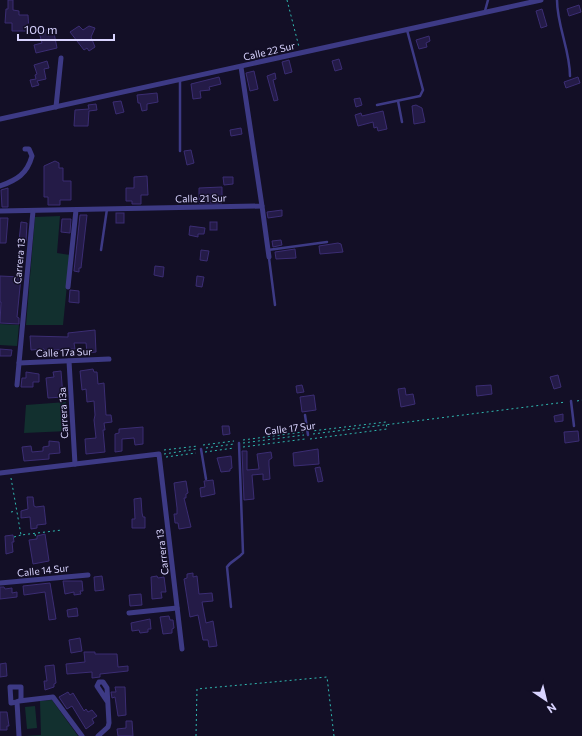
<svg xmlns="http://www.w3.org/2000/svg" width="582" height="736" font-family="Commissioner,sans-serif">
	<style>
		.green { fill: #12302f }
		.building { fill: #241b47; stroke: #3b2d73 }
		.lines { fill: none; stroke-linecap: round; stroke-linejoin: round }
		.path { stroke: #2fb8b0; stroke-width: 1; stroke-dasharray: 2 3; stroke-linecap: butt }
		.service { stroke: #3d3a85; stroke-width: 2.5 }
		.minor { stroke: #3d3a85; stroke-width: 5 }
		.labels { text-anchor: middle; stroke-width: 3; stroke-linejoin: round; paint-order: stroke }
		.street-label { font-size: 10px; fill: #d9d4ff; stroke: #130f26 }
	</style>
	<rect width="100%" height="100%" fill="#130f26"/>
	<g class="green">
		<path d="M60 216 57 253 70 255 63 325H26L35 217Z"/>
		<path d="M0 324 19 325 17 346 0 345Z"/>
		<path d="M66 402 68 431 24 433 26 405Z"/>
		<path d="M52 700 78 736H24L41 735 40 701Z"/>
		<path d="M35 706 37 728 27 729 25 707Z"/>
	</g>
	<g class="building">
		<path d="M8 0H13V10L19 11V15H28L29 31H12V23H5L6 9H8Z"/>
		<path d="M579 5 581 12 569 16 567 9Z"/>
		<path d="M542 9 547 26 541 28 536 11Z"/>
		<path d="M79 26 83 30 89 26 95 28 91 37 95 47 89 51 87 48 84 50 70 32Z"/>
		<path d="M53 28 57 48 36 53 34 45 42 43 39 32Z"/>
		<path d="M429 36 430 41 426 43 427 47 419 49 416 40Z"/>
		<path d="M339 59 342 69 335 71 332 61Z"/>
		<path d="M289 60 292 72 285 74 282 62Z"/>
		<path d="M47 61 49 68 44 69 46 79 37 81 39 85 32 87 30 80 36 79 35 75 37 74 34 65Z"/>
		<path d="M254 71 258 89 250 91 246 73Z"/>
		<path d="M275 73 276 79 273 80 278 100 274 101 267 76Z"/>
		<path d="M219 77 221 84 209 87 210 90 200 91 201 98 193 99 191 84Z"/>
		<path d="M578 77 580 83 566 88 564 82Z"/>
		<path d="M157 93 158 102 147 104V110L142 111 140 103H138L137 95Z"/>
		<path d="M360 98 362 105 356 107 354 99Z"/>
		<path d="M121 101 124 112 116 114 113 102Z"/>
		<path d="M96 104 97 110 89 111 88 126H74L75 110 89 109 88 105Z"/>
		<path d="M416 105 422 108 425 122 414 124 412 106Z"/>
		<path d="M383 111 387 129 378 131 377 127 374 128 373 122 358 126 355 115 361 113 362 116Z"/>
		<path d="M241 128 242 134 231 136 230 130Z"/>
		<path d="M191 150 194 163 187 165 184 151Z"/>
		<path d="M55 161 59 163V168H63V181H71V200H60V205H48V197H44V166Z"/>
		<path d="M147 176 148 195H141V204H132V201H126V188H134V177Z"/>
		<path d="M223 177H233V184L224 185Z"/>
		<path d="M222 187V203H199V188Z"/>
		<path d="M8 188V207H2L1 190Z"/>
		<path d="M282 210V216L268 218 267 212Z"/>
		<rect x="116" y="213" width="8" height="10"/>
		<path d="M80 215H87L81 268H79V272L74 271Z"/>
		<path d="M0 218H8L6 243H0Z"/>
		<path d="M62 219H71L70 233 61 232Z"/>
		<path d="M21 222 27 223 26 241H19Z"/>
		<rect x="210" y="222" width="7" height="8"/>
		<path d="M190 226 205 228 204 234H198V237L189 235Z"/>
		<path d="M281 240 282 245 273 247 272 241Z"/>
		<path d="M338 243 341 244 343 252 320 254 319 246Z"/>
		<path d="M295 249 296 258 276 259 275 252Z"/>
		<path d="M201 250 209 251 207 261 200 260Z"/>
		<path d="M155 266 164 267 163 277 154 275Z"/>
		<path d="M0 276 21 277 17 317 19 318V324L0 323 1 302H0Z"/>
		<path d="M197 276 204 277 202 287 196 286Z"/>
		<path d="M70 290 79 291V303L69 302Z"/>
		<path d="M95 330 96 352 87 353 86 343H74L75 349 54 350V357H45L44 349 31 350 30 336 68 337V333Z"/>
		<path d="M0 349 12 350 11 356H0Z"/>
		<path d="M93 369 94 372H97L98 384 104 383 106 415H111L112 422 104 423 105 430H103L105 452 86 454 85 439 96 438 94 420 95 415 94 401 87 402 86 389 82 390 80 371Z"/>
		<path d="M61 371 63 397 48 398 46 378 54 377 53 372Z"/>
		<path d="M26 372 39 374V382H33V387H21L22 378H26Z"/>
		<path d="M558 375 561 387 554 389 550 377Z"/>
		<path d="M302 385 304 392 297 393 296 386Z"/>
		<path d="M491 385 492 394 477 396 476 386Z"/>
		<path d="M405 388 406 395 413 394 415 404 401 407 398 389Z"/>
		<path d="M314 395 316 410 302 412 300 397Z"/>
		<path d="M563 414V421L555 422 554 416Z"/>
		<path d="M222 426H229L230 434 223 435Z"/>
		<path d="M143 427V444L135 445 134 438 122 439V451L115 452V434L119 433V429Z"/>
		<path d="M578 431 579 441 565 443 564 432Z"/>
		<path d="M49 441 59 442 60 453 49 454V459L24 461 22 447 31 446 32 452 43 451V447L49 446Z"/>
		<path d="M318 449 319 464 294 466 293 453Z"/>
		<path d="M242 451H247V470L259 469 257 454 271 452 272 458 269 460V465L270 479 263 480V474L252 475 254 499 244 500Z"/>
		<path d="M231 456 232 468 230 469V471L221 472 217 458Z"/>
		<path d="M320 467 323 481 318 482 315 468Z"/>
		<path d="M213 480 215 494 201 497 200 488 205 487 204 481Z"/>
		<path d="M186 481 188 493 186 494V498H184L191 527 179 529 178 523H175L174 514H177V508L174 483Z"/>
		<path d="M27 497H33L34 506 36 507 44 506 46 524 37 525V528L31 529 30 517 21 518V511L28 509Z"/>
		<path d="M141 498 142 513 143 517H145V528H132V519H135L134 499Z"/>
		<path d="M45 534 49 561 33 564 29 540 37 539V536Z"/>
		<path d="M13 535 14 542H12L13 552 6 554 5 536Z"/>
		<path d="M193 573V577L197 576 199 594 212 593 213 601 202 602 206 623 213 621 217 646 209 647 208 640H203L198 615 190 617 184 579 187 578V574Z"/>
		<path d="M102 576 104 590 95 591 94 577Z"/>
		<path d="M157 576 158 578 164 577 166 592H161L162 598 152 599 151 577Z"/>
		<path d="M63 581H82L83 591H80L81 594 74 595V592L65 594Z"/>
		<path d="M50 583 56 619 49 620 45 592 24 595 23 586Z"/>
		<path d="M0 587H4L5 589 12 588V593L17 592V597L0 599Z"/>
		<path d="M141 594 142 605 130 606 129 595Z"/>
		<path d="M77 608 78 616 68 617 67 610Z"/>
		<path d="M169 616 170 620H173L174 628 172 629V633L163 634 160 617Z"/>
		<path d="M150 619 151 629H148V632L140 633 139 630 132 631 131 623Z"/>
		<path d="M80 638 82 651 71 653 69 640Z"/>
		<path d="M84 652H95V654H117L118 667 128 666V671L100 674V677L92 678V672L67 674 66 664 85 662Z"/>
		<path d="M6 663 7 676 0 677V664Z"/>
		<path d="M54 665 56 683 54 684V687L45 690 44 681H47L45 666Z"/>
		<path d="M115 687H125L126 715 118 716 115 697 112 698 111 692H116Z"/>
		<path d="M68 692 70 695 73 693 84 711 86 709 88 712 92 710 97 716 92 719 94 723 86 729 72 706 67 709 59 697Z"/>
		<path d="M0 712H7L9 726H7V730H0Z"/>
		<path d="M126 721H132L133 736H118L117 729 126 728Z"/>
	</g>
	<g class="lines">
		<g class="path">
			<path d="M287 0 299 47"/>
			<path d="M577 401 582 400"/>
			<path d="M313 434 566 402"/>
			<path d="M310 439 387 429 386 422 312 431"/>
			<path d="M243 440 303 432"/>
			<path d="M243 443 304 435"/>
			<path d="M203 445 234 441"/>
			<path d="M243 447 305 439"/>
			<path d="M206 448 234 444"/>
			<path d="M164 450 198 446"/>
			<path d="M205 452 234 448"/>
			<path d="M164 454 197 449"/>
			<path d="M166 457 196 453"/>
			<path d="M11 478 21 535 62 530"/>
			<path d="M11 512 16 511"/>
			<path d="M35 534 36 539"/>
			<path d="M14 537 21 535"/>
			<path d="M196 736 197 689 327 677 334 736"/>
		</g>
		<g class="service">
			<path d="M557 0C557 26 570 50 570 76"/>
			<path d="M485 11 488 0"/>
			<path d="M180 80V151"/>
			<path d="M398 101 402 122"/>
			<path d="M377 105 420 96 423 90 407 30"/>
			<path d="M101 250 107 209"/>
			<path d="M268 250 327 242"/>
			<path d="M269 258 275 305"/>
			<path d="M571 401 574 426"/>
			<path d="M305 415 308 435"/>
			<path d="M201 449 206 479"/>
			<path d="M231 607 227 567C231 561 238 559 243 553L239 443"/>
		</g>
		<g class="minor">
			<path d="M56 107 61 58"/>
			<path d="M0 119 541 0"/>
			<path d="M0 186C17 180 27 174 32 156L29 149H25"/>
			<path d="M262 206 269 257"/>
			<path d="M0 211 262 206 241 67"/>
			<path d="M68 287 76 210"/>
			<path d="M69 361 75 464"/>
			<path d="M19 363 109 359"/>
			<path d="M17 385 33 211"/>
			<path d="M0 473 159 454 182 649"/>
			<path d="M0 583 88 575"/>
			<path d="M129 613 177 608"/>
			<path d="M17 702 11 703 10 687H21V699"/>
			<path d="M19 736 17 702 19 701 53 697 82 736"/>
			<path d="M98 736 108 727 109 723 107 688 103 682H99L97 686 107 701"/>
		</g>
	</g>
	<g class="labels">
		<g class="street-label">
			<text transform="translate(269 51) rotate(-13)" y="4">Calle 22 Sur</text>
			<text transform="translate(201 198) rotate(-1)" y="4">Calle 21 Sur</text>
			<text transform="translate(19 261) rotate(-85)" y="4">Carrera 13</text>
			<text transform="translate(64 352) rotate(-2)" y="4">Calle 17a Sur</text>
			<text transform="translate(63 413) rotate(-93)" y="4">Carrera 13a</text>
			<text transform="translate(290 428) rotate(-7)" y="4">Calle 17 Sur</text>
			<text transform="translate(162 552) rotate(-97)" y="4">Carrera 13</text>
			<text transform="translate(43 570) rotate(-6)" y="4">Calle 14 Sur</text>
		</g>
	</g>
	<g transform="translate(546 700) rotate(145)" stroke="#130f26" stroke-width="3" paint-order="stroke">
	<path d="M0-3L7 15L0 10L-7 15Z" fill="#d9d4ff"/>
	<text y="-6" font-size="11" font-weight="bold" text-anchor="middle" fill="#d9d4ff">N</text>
	</g>
	<path d="M18 34v6h96v-6" fill="none" stroke="#d9d4ff" stroke-width="2"/>
	<text x="24" y="34" font-size="12" fill="#d9d4ff" stroke="#130f26" stroke-width="3" paint-order="stroke">100 m</text>
</svg>
